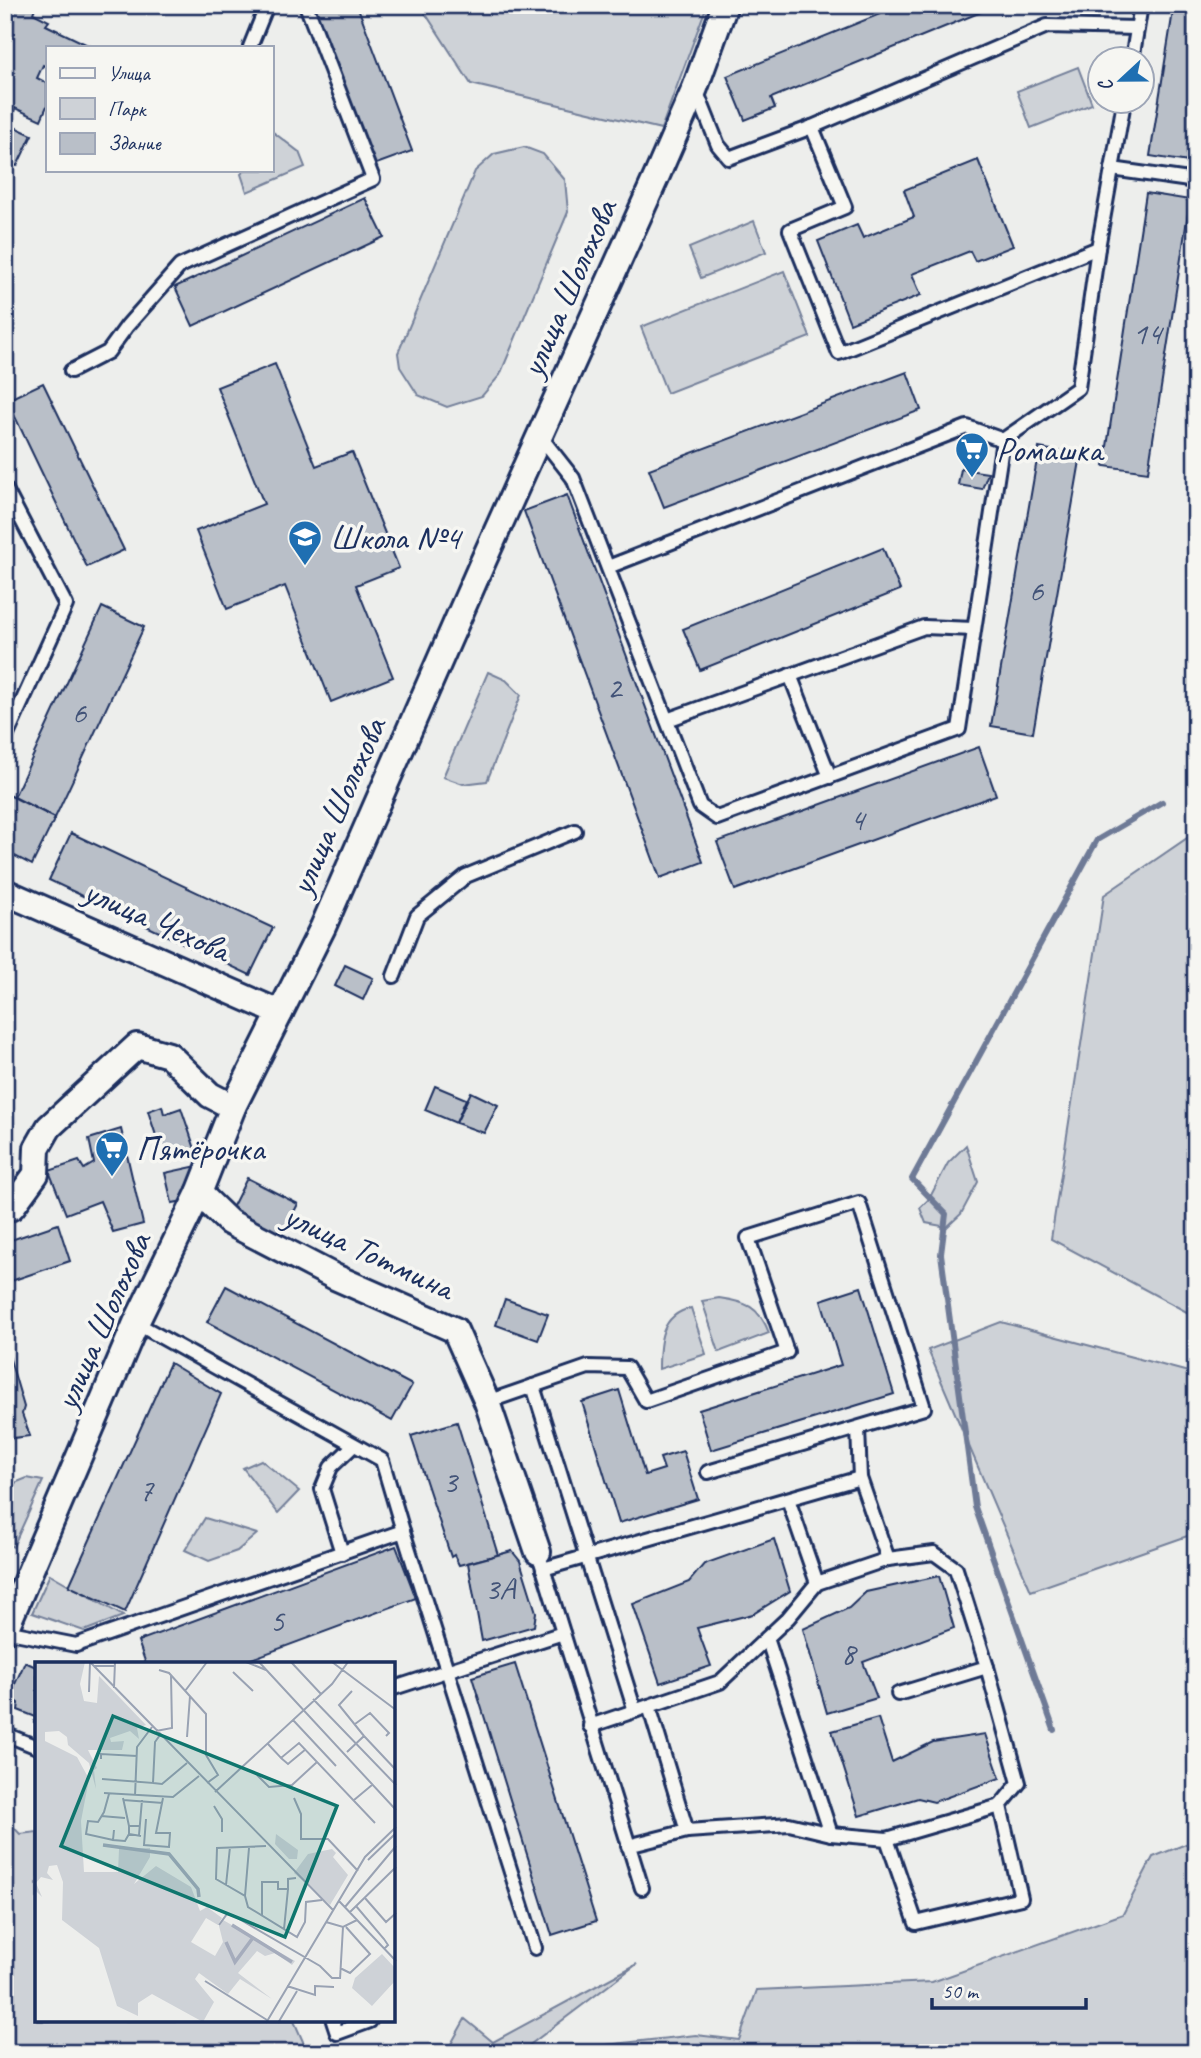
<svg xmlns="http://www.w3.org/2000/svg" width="1201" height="2058" font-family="Caveat,sans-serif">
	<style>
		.green { fill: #ced2d7; stroke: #74809a; stroke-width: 2 }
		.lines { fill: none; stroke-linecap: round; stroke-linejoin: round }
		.stream { stroke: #6e7a96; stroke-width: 6 }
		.building { fill: #b9bfc8; stroke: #1b2f5e; stroke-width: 2 }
		.service-casing { stroke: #1b2f5e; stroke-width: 18 }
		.minor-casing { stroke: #1b2f5e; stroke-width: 30 }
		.service { stroke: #f6f6f2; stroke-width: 12 }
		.minor { stroke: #f6f6f2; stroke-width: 24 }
		.labels { text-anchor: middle; stroke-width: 7; stroke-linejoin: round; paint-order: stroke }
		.number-label { font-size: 32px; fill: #425378 }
		.street-label { font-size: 35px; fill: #1b2f5e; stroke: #f6f6f2 }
		.poi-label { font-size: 35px; fill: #1b2f5e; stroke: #f6f6f2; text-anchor: start }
		.inset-river { fill: none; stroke: #a5acbc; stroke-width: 3.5 }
		.inset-road { fill: none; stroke: #99a2b3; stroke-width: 2 }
		.view { fill: #0f766e; fill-opacity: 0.15; stroke: #0f766e; stroke-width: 3.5 }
		.inset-edge { fill: none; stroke: #1b2f5e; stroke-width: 3.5 }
	</style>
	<rect width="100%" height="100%" fill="#edeeec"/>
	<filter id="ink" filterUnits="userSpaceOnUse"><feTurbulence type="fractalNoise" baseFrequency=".0143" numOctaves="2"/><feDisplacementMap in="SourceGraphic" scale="14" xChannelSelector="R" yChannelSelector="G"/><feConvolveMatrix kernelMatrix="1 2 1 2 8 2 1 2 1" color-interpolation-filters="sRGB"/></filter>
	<g filter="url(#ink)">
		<g class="green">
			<path d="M420 5H707L661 129 471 84Z"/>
			<path d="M1078 67 1092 104 1031 128 1017 91Z"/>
			<path d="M273 132 299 152 305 167 247 192 241 174 245 170H271Z"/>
			<path d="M524 147 543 154 565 180 568 212 500 375 482 396 447 407 418 395 400 367 398 353 475 171 494 154Z"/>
			<path d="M754 221 766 252 701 278 689 248Z"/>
			<path d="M784 271 810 337 667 393 641 327Z"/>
			<path d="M488 672 506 680 521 695 487 781 463 784 443 777Z"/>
			<path d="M1196 832V1317L1051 1239 1104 895Z"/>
			<path d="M966 1145 978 1182 961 1214 947 1227 926 1223 920 1208 929 1199 948 1163Z"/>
			<path d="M719 1298C746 1302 759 1306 769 1333L719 1352 702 1301Z"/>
			<path d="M691 1308 706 1354 659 1369C659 1343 660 1315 691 1308Z"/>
			<path d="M1001 1322 1196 1374V1533L1031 1591 928 1350Z"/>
			<path d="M261 1460 299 1491 278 1513 243 1468Z"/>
			<path d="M27 1478 43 1481 13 1547 5 1543V1487Z"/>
			<path d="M205 1518 257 1534 237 1551 209 1561 185 1550Z"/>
			<path d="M50 1574 123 1616 84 1631 32 1613Z"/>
			<path d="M5 1818 20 1834 37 1832V2021H294L308 2053H5Z"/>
			<path d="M1196 1840V2053H573L578 2048 696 2035 739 2040 757 1990 932 1982 1123 1914 1153 1857Z"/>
			<path d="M637 1964 519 2053H446L465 2019 493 2042Z"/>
		</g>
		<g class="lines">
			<path class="stream" d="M1054 1730 975 1507 941 1254 946 1214 912 1179 1097 840 1162 802"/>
		</g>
		<g class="building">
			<path d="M5 5H28L35 8 33 13 49 21 46 25 88 45 86 47H47V67L43 65 37 78 47 83V106L41 120 15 108 8 124 32 135 17 166 5 161Z"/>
			<path d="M310 5H357L412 151 371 166Z"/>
			<path d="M902 5H998L771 98 775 108 745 120 727 76Z"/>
			<path d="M1174 5H1196L1195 163 1150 156Z"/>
			<path d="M978 160 1013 246 975 261 970 251 912 274 921 295 850 323 818 241 857 225 863 238 914 217 904 190Z"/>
			<path d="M1146 193 1190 200 1148 472 1104 466Z"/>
			<path d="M365 198 384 237 193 326 175 287Z"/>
			<path d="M275 364 316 466 352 452 399 568 356 585 393 677 331 702 285 586 227 609 196 531 264 504 217 387Z"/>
			<path d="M907 372 921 410 664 507 649 469Z"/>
			<path d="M43 383 124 550 87 567 7 400Z"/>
			<path d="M1039 448 1081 455 1033 733 991 726Z"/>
			<path d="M961 469 988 473 982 489 958 485Z"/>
			<path d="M567 495 703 862 660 878 524 511Z"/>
			<path d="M883 548 900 590 700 670 683 629Z"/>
			<path d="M102 607 144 627 55 818 14 797Z"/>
			<path d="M979 747 996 795 735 890 717 842Z"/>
			<path d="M5 793 55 818 32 865 5 851Z"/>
			<path d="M71 833 273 928 250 975 49 880Z"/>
			<path d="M345 965 373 978 363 1000 335 986Z"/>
			<path d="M435 1086 466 1099 456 1123 425 1110Z"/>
			<path d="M471 1092 498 1105 484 1133 456 1123Z"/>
			<path d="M162 1106 164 1114 181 1108 195 1149 164 1160 148 1111Z"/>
			<path d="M121 1129 143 1224 113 1232 100 1201 66 1214 49 1171 79 1161 84 1169 94 1163 89 1139Z"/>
			<path d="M197 1166 184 1201 172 1203 165 1173Z"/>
			<path d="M247 1178 298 1204 281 1237 230 1212Z"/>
			<path d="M58 1224 70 1261 5 1283V1242Z"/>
			<path d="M226 1286 412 1385 392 1421 207 1322Z"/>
			<path d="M861 1287 894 1394 711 1450 699 1410 841 1365 821 1300Z"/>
			<path d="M505 1299 548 1314 538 1340 496 1325Z"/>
			<path d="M9 1356 24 1407 22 1414 30 1436 5 1439V1358Z"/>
			<path d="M170 1363 221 1394 125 1612 69 1586Z"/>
			<path d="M619 1390 645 1475 664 1469 660 1458 683 1451 698 1499 619 1523 582 1402Z"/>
			<path d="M457 1422 498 1555 459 1565 454 1555 451 1557 411 1436Z"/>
			<path d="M774 1539 790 1591 753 1614 697 1628 711 1666 660 1683 633 1604 689 1582 704 1564Z"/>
			<path d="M396 1546 416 1598 238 1664H146L138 1641Z"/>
			<path d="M512 1551 520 1561 536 1612 534 1626 482 1641 468 1563Z"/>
			<path d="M939 1576 954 1628 863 1662 877 1698 827 1713 803 1629 849 1608 866 1592Z"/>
			<path d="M25 1662 36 1667 37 1666V1723L34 1722 36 1717 18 1710 19 1703 9 1697Z"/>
			<path d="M515 1664 596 1921 552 1935 472 1677Z"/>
			<path d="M878 1718 892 1762 933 1742 985 1734 1000 1778 934 1802 918 1798 859 1816 832 1731Z"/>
		</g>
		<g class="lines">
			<g class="service-casing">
				<g id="service">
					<path d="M250 47 267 5"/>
					<path d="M1132 60 1141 5"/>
					<path d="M696 90 718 145 729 158 812 127 845 207 790 230 839 353 1098 248"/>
					<path d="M812 127 1047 26 1137 28"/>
					<path d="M1112 169 1196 181"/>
					<path d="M71 371 108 352 127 326 180 266 373 179 306 5"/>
					<path d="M540 436 573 478 700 806 717 818 959 729 1003 440 1078 388 1098 248 1124 102"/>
					<path d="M5 488 66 605 6 737"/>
					<path d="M608 567 967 427 1003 440"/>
					<path d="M790 675 830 777"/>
					<path d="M667 720 924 627 974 629"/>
					<path d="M394 976 417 916 466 876 575 831"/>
					<path d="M136 1323 382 1460 403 1531"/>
					<path d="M533 1386 635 1711"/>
					<path d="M487 1402 588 1367 627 1368 646 1401 787 1352 748 1238 859 1203 924 1408 708 1472"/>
					<path d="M788 1499 817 1583 888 1559 860 1478 858 1428"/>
					<path d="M538 1552 642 1888"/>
					<path d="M342 1553 322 1489 331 1467 354 1445"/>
					<path d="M888 1559 934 1553 956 1569 987 1667 898 1694"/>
					<path d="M543 1569 860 1478"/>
					<path d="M5 1631 76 1645 403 1531 535 1948"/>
					<path d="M767 1638 831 1834"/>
					<path d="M394 1688 563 1633"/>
					<path d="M649 1706 687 1831"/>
					<path d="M590 1726 720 1682 788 1618 817 1583"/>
					<path d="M5 1734 37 1747"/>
					<path d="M887 1839 1000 1806"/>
					<path d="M628 1846 687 1831 789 1824 831 1834 887 1839 916 1923 1021 1898 1000 1806 1019 1783 987 1667"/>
					<path d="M333 2021 337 2033 370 2021"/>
				</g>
			</g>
			<g class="minor-casing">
				<g id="minor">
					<path d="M5 892 280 1013"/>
					<path d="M199 1193 229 1222 335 1277 455 1330 487 1402 538 1552"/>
					<path d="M5 1209 12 1207 36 1174 37 1148 49 1127 137 1046 169 1055 210 1095 233 1107"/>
					<path d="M5 1630 136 1323 199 1193 233 1107 323 927 481 566 658 173 695 88 725 5"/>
				</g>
			</g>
			<use href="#service" class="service"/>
			<use href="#minor" class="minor"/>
		</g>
	</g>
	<defs>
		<g id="supermarket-pin" transform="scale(1.75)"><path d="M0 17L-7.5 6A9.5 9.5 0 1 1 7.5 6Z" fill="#1f6fb2" stroke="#f6f6f2"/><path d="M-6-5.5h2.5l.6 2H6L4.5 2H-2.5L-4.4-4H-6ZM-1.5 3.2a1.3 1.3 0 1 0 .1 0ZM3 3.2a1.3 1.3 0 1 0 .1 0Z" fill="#fff"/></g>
		<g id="school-pin" transform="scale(1.75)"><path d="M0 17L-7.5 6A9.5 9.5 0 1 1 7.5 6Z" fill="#1f6fb2" stroke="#f6f6f2"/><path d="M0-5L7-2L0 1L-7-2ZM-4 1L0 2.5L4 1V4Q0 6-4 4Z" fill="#fff"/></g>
	</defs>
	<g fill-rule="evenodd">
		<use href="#supermarket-pin" x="972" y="449"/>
		<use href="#school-pin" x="305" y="537"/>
		<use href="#supermarket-pin" x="112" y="1148"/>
	</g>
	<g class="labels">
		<g class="number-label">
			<text x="1147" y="344">14</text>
			<text x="1036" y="601">6</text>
			<text x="614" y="698">2</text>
			<text x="79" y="723">6</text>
			<text x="857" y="830">4</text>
			<text x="450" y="1492">3</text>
			<text x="146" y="1501">7</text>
			<text x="500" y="1599">3А</text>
			<text x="277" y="1631">5</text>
			<text x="848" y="1664">8</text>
		</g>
		<g class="street-label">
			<text transform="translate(568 288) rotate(-66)" y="12">улица Шолохова</text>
			<text transform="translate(337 806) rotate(-66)" y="12">улица Шолохова</text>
			<text transform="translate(157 920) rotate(24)" y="12">улица Чехова</text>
			<text transform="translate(369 1251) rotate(25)" y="12">улица Тотмина</text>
			<text transform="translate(102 1321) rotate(-66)" y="12">улица Шолохова</text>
		</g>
		<g class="poi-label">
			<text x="996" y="461">Ромашка</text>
			<text x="330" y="549">Школа №4</text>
			<text x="136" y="1160">Пятёрочка</text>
		</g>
	</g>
	<g transform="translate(35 1662)">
		<rect width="360" height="360" fill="#edeeec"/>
		<path d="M0 0H50L45 22 49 39 62 41 64 14 111 63 102 66 104 77 95 69 75 76 76 80 89 79 87 88H53L62 106 59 108 61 127 54 101 33 83 32 75 24 69 10 70V79L42 95 54 117 46 159 49 210H83L84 187 115 186V195L99 222 121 204 156 225 165 249 172 245 187 256 183 263 171 256 156 280 180 294 188 280 184 264 188 258 260 299 257 303 240 291 230 294 222 289 203 311 237 337 205 317 193 332 164 311 160 317 179 340 168 360 117 332 103 341V354L82 344 64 286 27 258 28 220 22 203 14 204 12 211 18 218 6 215 1 221 7 235 0 228ZM241 172 263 188 262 197H254L240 182ZM297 187 301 191 298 195 313 213 295 243 259 211 273 192ZM347 292 360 306V319L337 344 317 326 320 316Z" fill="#ced2d7"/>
		<path class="inset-river" d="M68 183 134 192 163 227 164 235M197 263 257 300M191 280 200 300 217 277"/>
		<path class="inset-road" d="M55 0 298 248M211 0 231 8M224 0 361 148M256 0 286 32M297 0 361 48M58 4H80M124 8 134 11 171 52V93L183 113 172 121M198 10 218 29M79 26 80 0M150 29 172 0M317 29 304 43 329 74M54 30 55 0M278 37 361 123M258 58 301 104M320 62 335 51 354 71 351 74M121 69 137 66 136 13M152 75 155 34M233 82 246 96 264 81 340 161M312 90 329 74 361 108M246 96 253 102 271 87M66 97V92L102 94M222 113 234 125 257 123 282 100M67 117 118 121 120 80 125 73M118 121 127 122 152 101M180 130 297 22 313 0M69 131 138 135 164 114M74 132 69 150 63 160 53 159 51 172 78 178M100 134 102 85 117 65M88 136 94 164M259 136 266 152V177H293L323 209M88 138 128 141M319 138 337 123M179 144 187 157V170M66 154 90 156M111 157 109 183 134 185 135 171H121L128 136M105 164H94V172L106 174M79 168 78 178 90 179 94 172M104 173 107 138M231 184 182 186 181 217 210 234 213 245 262 275 270 260 271 240 287 238M333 198 360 172M191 223 195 185M210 234 214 186M330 236 351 260 361 251M304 239 361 299M321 244 349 277 353 283 349 287M310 245 361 184M315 250 361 205M227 253V220H243V227H253V217L261 216M291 260 308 265 322 258M184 263 192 252 199 254 285 304 297 316H304M249 267 253 227M305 306 315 311 335 292 311 265M305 317 308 265M170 319 232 358M252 324 280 333V324L299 325M231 361 330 195 361 165M243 361 262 329"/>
		<path class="view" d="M78 54 302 144 250 275 26 184Z"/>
		<rect width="360" height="360" class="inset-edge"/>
	</g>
	<rect width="1201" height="2058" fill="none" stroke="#f6f6f2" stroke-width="28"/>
	<rect x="14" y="14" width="1173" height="2030" fill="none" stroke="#1b2f5e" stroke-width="2.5" filter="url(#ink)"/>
	<rect x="46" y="46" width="228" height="126" fill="#f6f6f2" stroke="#9ea6b7" stroke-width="2"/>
	<rect x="60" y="68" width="35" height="10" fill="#f6f6f2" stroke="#9ea6b7" stroke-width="2"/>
	<text x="108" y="80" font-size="21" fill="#1b2f5e">Улица</text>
	<rect x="60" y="98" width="35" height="21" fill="#ced2d7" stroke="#9ea6b7" stroke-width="2"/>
	<text x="108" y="116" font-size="21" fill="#1b2f5e">Парк</text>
	<rect x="60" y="133" width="35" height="21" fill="#b9bfc8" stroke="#9ea6b7" stroke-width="2"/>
	<text x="108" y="150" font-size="21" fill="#1b2f5e">Здание</text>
	<g transform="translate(1121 80) rotate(248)"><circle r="33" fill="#f6f6f2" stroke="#9ea6b7" stroke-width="2"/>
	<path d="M0-5L12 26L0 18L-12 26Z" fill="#1f6fb2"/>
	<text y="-10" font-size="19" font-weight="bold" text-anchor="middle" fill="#1b2f5e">С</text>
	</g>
	<path d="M932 1998v10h154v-10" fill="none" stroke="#1b2f5e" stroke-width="3.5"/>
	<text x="942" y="1998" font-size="21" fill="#1b2f5e" stroke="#f6f6f2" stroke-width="5" paint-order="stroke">50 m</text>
</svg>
